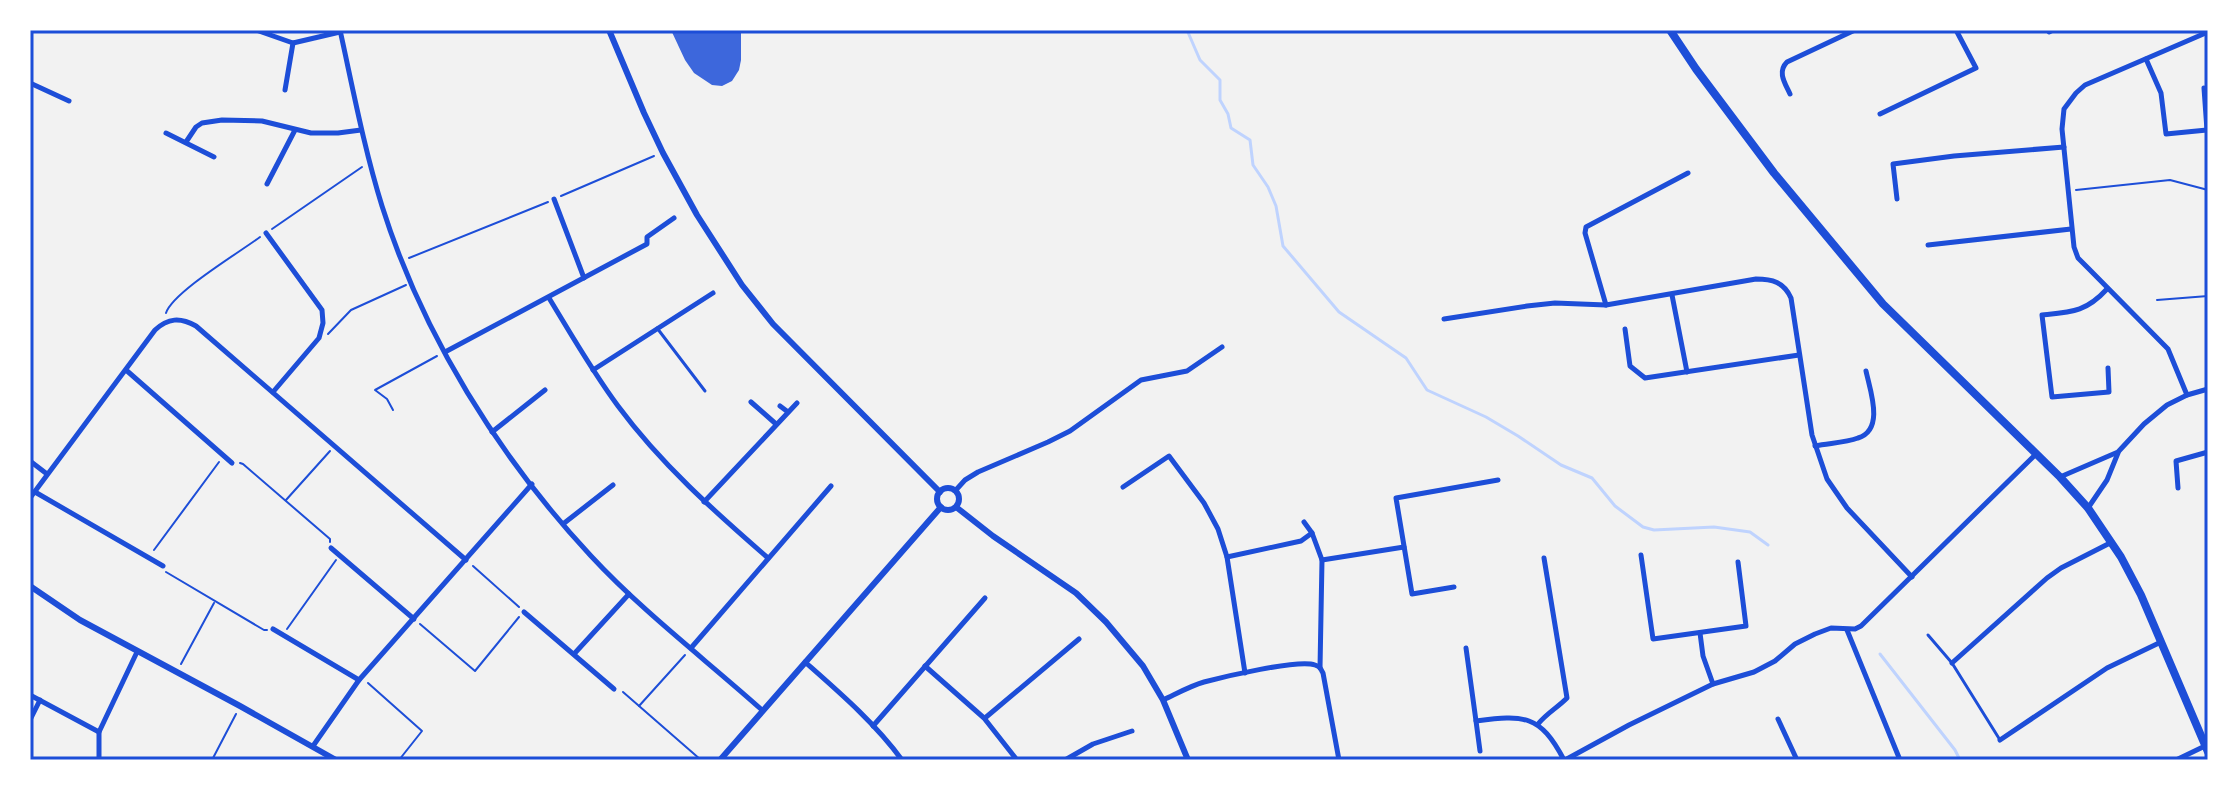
<svg xmlns="http://www.w3.org/2000/svg" width="2238" height="790" font-family="Bitter,serif">
	<style>
		.lines { fill: none; stroke-linecap: round; stroke-linejoin: round }
		.stream { stroke: #bfd3fe; stroke-width: 3 }
		.building { fill: #3d67dc }
		.path { stroke: #1d4ed8; stroke-width: 2 }
		.service { stroke: #1d4ed8; stroke-width: 3 }
		.minor { stroke: #1d4ed8; stroke-width: 5 }
		.tertiary { stroke: #1d4ed8; stroke-width: 6 }
		.primary { stroke: #1d4ed8; stroke-width: 8 }
		.neatline { fill: none; stroke: #1d4ed8; stroke-width: 3 }
	</style>
	<rect width="100%" height="100%" fill="#f2f2f2"/>
	<g class="lines">
		<g class="stream">
			<path d="M1187 30 1200 60 1220 80V100L1228 114 1231 128 1250 140 1253 165 1268 187 1276 206 1283 246 1339 312 1406 358 1427 390 1486 417 1518 436 1561 465 1592 478 1615 506 1643 527 1654 530 1714 527 1750 532 1768 545"/>
			<path d="M1880 654 1955 750 1960 760"/>
		</g>
	</g>
	<path class="building" d="M671 30H741V60L739 70 732 81 722 86 712 85 694 73 685 60Z"/>
	<g class="lines">
		<g class="path">
			<path d="M2076 190 2170 180 2208 190"/>
			<path d="M561 196 654 156"/>
			<path d="M272 229 362 167"/>
			<path d="M409 258 548 202"/>
			<path d="M2157 300 2208 296"/>
			<path d="M166 313C173 292 240 252 260 237"/>
			<path d="M328 334 351 310 406 285"/>
			<path d="M393 410 387 399 375 390 437 356"/>
			<path d="M240 463 243 464 330 539V542"/>
			<path d="M286 500 330 451"/>
			<path d="M154 550 219 462"/>
			<path d="M473 566 519 607"/>
			<path d="M166 572 264 630H267"/>
			<path d="M420 624 475 671 519 617"/>
			<path d="M287 629 336 560"/>
			<path d="M181 664 214 603"/>
			<path d="M368 683 422 731 399 760"/>
			<path d="M623 692 701 760"/>
			<path d="M639 706 685 655"/>
			<path d="M212 760 236 714"/>
		</g>
		<g class="service">
			<path d="M657 328 705 391"/>
			<path d="M1928 635 1952 663 2000 740"/>
		</g>
		<g class="minor">
			<path d="M256 30 293 43 340 32"/>
			<path d="M340 30C353 89 364 148 382 206 423 336 499 457 591 556 643 612 705 659 762 710"/>
			<path d="M2048 30 2049 32 2053 30"/>
			<path d="M2146 59 2161 93 2166 134 2207 130 2204 88"/>
			<path d="M30 83 69 101"/>
			<path d="M285 90 293 43"/>
			<path d="M1790 94C1785 83 1777 72 1787 62L1855 30"/>
			<path d="M1880 114 1976 68 1956 30"/>
			<path d="M166 133 214 157"/>
			<path d="M186 142 196 127 202 123 222 120 262 121 311 133H338L361 130"/>
			<path d="M267 184 295 130"/>
			<path d="M554 199 584 278"/>
			<path d="M1897 199 1893 164 1954 156 2064 147"/>
			<path d="M266 233 322 310 323 323 319 338 273 392"/>
			<path d="M1928 245 2071 229"/>
			<path d="M2107 289C2086 312 2072 312 2042 315L2052 397 2109 392 2108 368"/>
			<path d="M1672 295 1687 372"/>
			<path d="M549 298C571 334 592 371 618 406 661 464 714 511 768 558"/>
			<path d="M1606 305 1585 233 1586 227 1688 173"/>
			<path d="M1444 319 1527 306 1555 303 1606 305 1756 279C1772 279 1784 282 1791 298L1812 435 1827 479 1847 508 1912 577"/>
			<path d="M1625 329 1630 366 1645 378 1799 355"/>
			<path d="M445 352 647 244V237L674 218"/>
			<path d="M126 370 232 463"/>
			<path d="M593 370 713 293"/>
			<path d="M2187 395 2168 349 2088 268 2078 258 2074 247 2062 129 2064 109 2076 93 2085 85 2208 32"/>
			<path d="M751 402 776 424"/>
			<path d="M780 406 788 412"/>
			<path d="M492 432 545 390"/>
			<path d="M1815 446C1829 443 1845 443 1858 438 1885 430 1870 390 1866 371"/>
			<path d="M30 461 47 474"/>
			<path d="M2060 477 2118 452 2144 424 2167 405 2187 395 2208 389"/>
			<path d="M1123 487 1169 456 1204 503 1218 529 1227 557 1245 673"/>
			<path d="M2178 488 2176 461 2208 452"/>
			<path d="M955 491 965 480 978 472 1048 442 1070 431 1141 380 1187 371 1222 347"/>
			<path d="M35 492 163 566"/>
			<path d="M30 498 155 330C168 318 180 317 196 326L466 560"/>
			<path d="M704 502 797 403"/>
			<path d="M2088 508 2107 480 2118 453"/>
			<path d="M1304 522 1312 533 1322 560 1320 668"/>
			<path d="M563 524 613 485"/>
			<path d="M331 548 414 619"/>
			<path d="M1641 555 1653 639 1746 626 1738 562"/>
			<path d="M1227 557 1301 541 1312 533"/>
			<path d="M1322 560 1404 547"/>
			<path d="M1454 587 1412 594 1396 498 1498 480"/>
			<path d="M524 612 614 689"/>
			<path d="M273 629 359 680"/>
			<path d="M1847 630 1900 760"/>
			<path d="M1700 633 1703 656 1713 684"/>
			<path d="M691 648 831 486"/>
			<path d="M1466 648 1476 721C1524 715 1540 714 1564 760"/>
			<path d="M574 654 629 594"/>
			<path d="M805 662C839 692 875 723 902 760"/>
			<path d="M1952 663 2047 578 2061 568 2112 542"/>
			<path d="M925 666 984 718 1017 760"/>
			<path d="M30 695 99 732"/>
			<path d="M1163 700C1176 694 1190 686 1204 682 1223 677 1298 659 1315 665 1321 667 1320 668 1323 673L1339 760"/>
			<path d="M985 718 1079 639"/>
			<path d="M1778 719 1797 760"/>
			<path d="M30 720 40 700"/>
			<path d="M1476 721 1480 751"/>
			<path d="M1538 724C1547 713 1557 708 1567 698L1544 558"/>
			<path d="M873 726 985 598"/>
			<path d="M2000 740 2107 668 2161 642"/>
			<path d="M313 746 359 680 532 484"/>
			<path d="M99 760V732L137 652"/>
			<path d="M1065 760 1093 744 1132 731"/>
			<path d="M1565 760 1629 725 1713 684 1754 672 1775 661 1795 644 1815 634 1831 628 1855 629 1861 626 2036 454"/>
			<path d="M2176 760 2205 746"/>
		</g>
		<g class="tertiary">
			<path d="M609 30 644 113 663 153 697 215 742 285 773 324 940 492"/>
			<circle cx="948" cy="499" r="11"/>
			<path d="M956 507 993 536 1076 593 1106 622 1143 666 1163 700 1188 760"/>
			<path d="M30 586 80 620 240 706 336 760"/>
			<path d="M720 760 941 507"/>
		</g>
		<path class="primary" d="M1670 30 1696 69 1774 173 1883 304 2060 477 2088 508 2121 557 2141 595 2208 752"/>
	</g>
	<rect width="2238" height="790" fill="none" stroke="#ffffff" stroke-width="64"/>
	<rect x="32" y="32" width="2174" height="726" class="neatline"/>
</svg>
